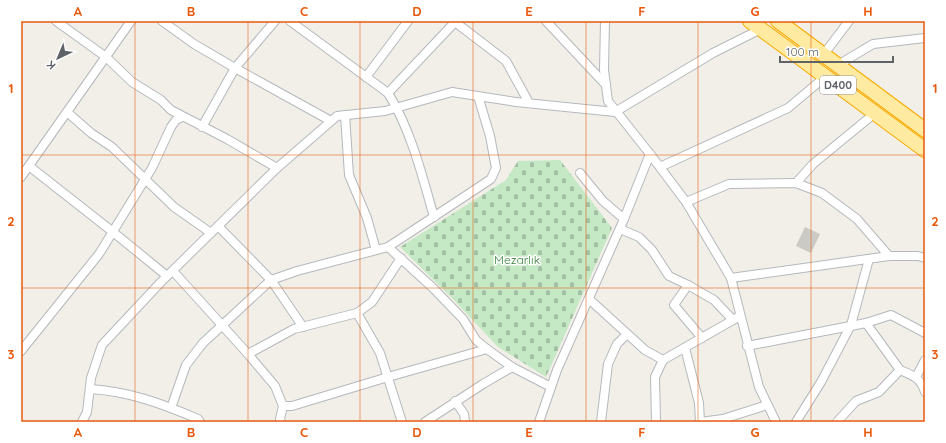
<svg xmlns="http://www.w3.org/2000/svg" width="946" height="443" font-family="Quicksand,sans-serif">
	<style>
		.cemetery { fill: url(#cemetery-stones) }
		.building { fill: #cccac5 }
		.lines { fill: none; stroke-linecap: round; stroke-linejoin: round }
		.minor-casing { stroke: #b5b8bc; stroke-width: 10 }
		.trunk-casing { stroke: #f9ab00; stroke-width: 16 }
		.minor { stroke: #fff; stroke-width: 8 }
		.trunk { stroke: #feeaa1; stroke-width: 14 }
		.grid { fill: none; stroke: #e8590c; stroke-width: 1; stroke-opacity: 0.55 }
		.labels { text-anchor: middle; stroke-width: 3; stroke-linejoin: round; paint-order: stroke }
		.shield { fill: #fff; stroke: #8f9295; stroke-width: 1 }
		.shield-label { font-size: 11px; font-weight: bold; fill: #5f6368 }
		.park-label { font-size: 12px; fill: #348238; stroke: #fff }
		.neatline { fill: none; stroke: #e8590c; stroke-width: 1.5 }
		.grid-label { font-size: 13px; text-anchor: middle; font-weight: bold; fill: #e8590c }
	</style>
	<defs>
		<pattern id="cemetery-stones" width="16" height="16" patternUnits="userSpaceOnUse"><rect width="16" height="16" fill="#c5e8c5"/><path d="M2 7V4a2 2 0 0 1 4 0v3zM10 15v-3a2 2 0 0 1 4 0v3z" fill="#a3c0a4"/></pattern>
	</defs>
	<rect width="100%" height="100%" fill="#f1efe8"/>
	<path class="cemetery" d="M560 160 612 228 546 377 498 347 452 298 400 247 506 180 518 161Z"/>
	<path class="building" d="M805 227 820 234 811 253 796 246Z"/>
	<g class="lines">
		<g class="minor-casing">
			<g id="minor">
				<path d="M56 21 106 57 132 82 161 100 171 110 227 139 277 168"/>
				<path d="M162 21 194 44 235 68 331 121"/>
				<path d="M290 21 388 93C411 130 422 175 434 217"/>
				<path d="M546 21 606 85"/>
				<path d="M605 21 604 70 608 101 650 154 686 202 731 278 759 387 776 422"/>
				<path d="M455 22 506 61 529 103"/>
				<path d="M824 54 849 21"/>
				<path d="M838 65 873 44 925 38"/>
				<path d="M366 77 408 21"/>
				<path d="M388 93 456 21"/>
				<path d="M67 112 91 133 112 147 174 207 211 233"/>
				<path d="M345 115 349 175 367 218 376 250"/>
				<path d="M202 127 235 68 275 21"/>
				<path d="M29 166 113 232 167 276"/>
				<path d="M660 167 788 108 826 76"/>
				<path d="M580 173 603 201 624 219"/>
				<path d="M21 177 131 21"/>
				<path d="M796 183 813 164 875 113"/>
				<path d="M686 202 729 184 796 183 822 193 857 219 889 256"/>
				<path d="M218 226 271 280 303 327"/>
				<path d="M620 229 639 237 652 250 669 276 688 285 674 305 702 338"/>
				<path d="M388 247 432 287 463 319 476 340 487 349 512 367 551 387"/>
				<path d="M173 271 248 354 275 386 283 406 280 419 281 422"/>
				<path d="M731 278 889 256H918L925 258"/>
				<path d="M688 285 714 300 733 320"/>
				<path d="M589 299 645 350 663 360"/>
				<path d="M357 313 380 353 402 422"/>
				<path d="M866 323 900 370"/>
				<path d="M747 346 866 323 891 315 925 333"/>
				<path d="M685 348 699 403 700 422"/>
				<path d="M21 351 99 254 152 168 171 127 176 120 182 117"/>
				<path d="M248 354 294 329 357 313 372 302 401 258"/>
				<path d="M916 377 925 360"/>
				<path d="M90 389C128 391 163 404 198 419L200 422"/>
				<path d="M455 401 464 414 465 422"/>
				<path d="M283 406H292L388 377 487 349"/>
				<path d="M171 408 186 365 203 343 271 280 297 271 388 247 491 179 496 168 490 136 478 96"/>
				<path d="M82 422 87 412 91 378 102 345 161 282 277 168 337 116 385 111 452 92 516 102 615 112 713 53 761 29"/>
				<path d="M425 422 483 384 512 367"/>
				<path d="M539 422 557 370 624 219 650 154"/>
				<path d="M601 422 608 364 617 344 627 334"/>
				<path d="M656 422 655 377 663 360 740 316"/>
				<path d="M700 422 723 419 767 405"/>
				<path d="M796 422 821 382 851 325 869 259"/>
				<path d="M837 422 856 401 879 392 900 370C912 375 921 378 925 392"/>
			</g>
		</g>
		<g class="trunk-casing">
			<g id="trunk">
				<path d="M750 21 925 150"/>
				<path d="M778 21 925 130"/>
			</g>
		</g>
		<use href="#minor" class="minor"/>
		<use href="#trunk" class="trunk"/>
	</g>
	<path class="grid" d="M135 21V422M248 21V422M360 21V422M473 21V422M586 21V422M698 21V422M811 21V422M21 155H925M21 288H925"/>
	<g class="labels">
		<rect class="shield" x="820" y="76" width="36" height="18" rx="3"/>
		<g class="shield-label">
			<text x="838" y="89">D400</text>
		</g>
		<g class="park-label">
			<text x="517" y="264">Mezarlık</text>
		</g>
	</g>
	<rect width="946" height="443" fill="none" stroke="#ffffff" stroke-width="44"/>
	<g transform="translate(58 58) rotate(224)" stroke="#ffffff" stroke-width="3" paint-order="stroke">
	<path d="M0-3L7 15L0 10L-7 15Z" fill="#5f6368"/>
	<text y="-6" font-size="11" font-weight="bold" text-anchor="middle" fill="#5f6368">K</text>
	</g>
	<path d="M780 56v6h113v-6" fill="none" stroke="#5f6368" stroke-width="2"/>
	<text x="786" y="56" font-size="12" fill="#5f6368" stroke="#ffffff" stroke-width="3" paint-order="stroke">100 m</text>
	<rect x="22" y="22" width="902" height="399" class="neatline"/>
	<g class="grid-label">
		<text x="78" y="16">A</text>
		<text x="191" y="16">B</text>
		<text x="304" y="16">C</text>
		<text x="417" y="16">D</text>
		<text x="529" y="16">E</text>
		<text x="642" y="16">F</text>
		<text x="755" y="16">G</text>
		<text x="868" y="16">H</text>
		<text x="11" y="93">1</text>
		<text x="935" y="93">1</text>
		<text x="11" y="226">2</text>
		<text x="935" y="226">2</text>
		<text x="11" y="359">3</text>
		<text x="935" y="359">3</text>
		<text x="78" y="437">A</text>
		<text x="191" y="437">B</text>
		<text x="304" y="437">C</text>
		<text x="417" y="437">D</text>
		<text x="529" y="437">E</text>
		<text x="642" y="437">F</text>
		<text x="755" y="437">G</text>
		<text x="868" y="437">H</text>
	</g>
</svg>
